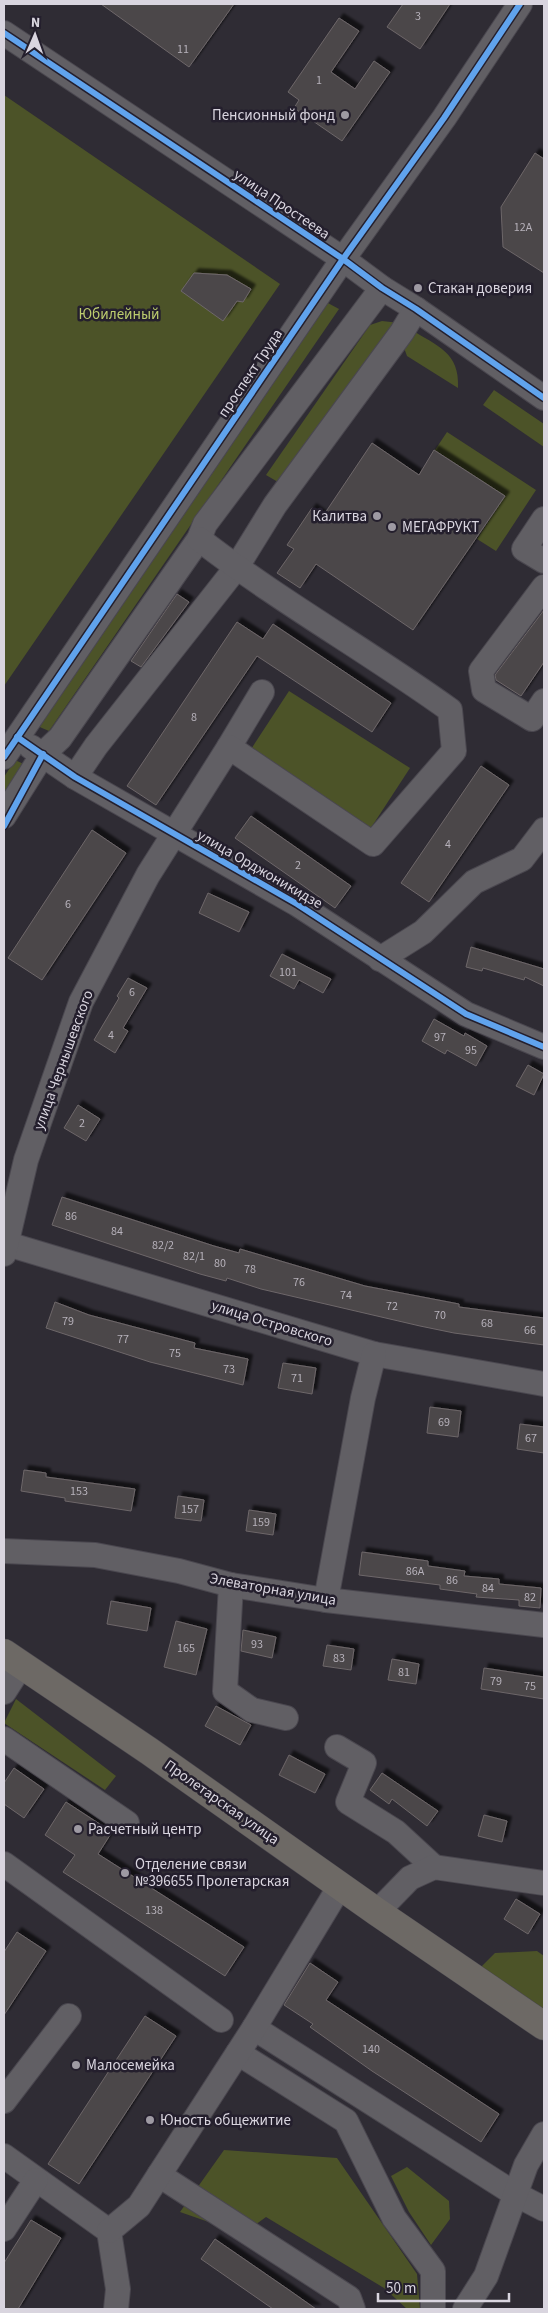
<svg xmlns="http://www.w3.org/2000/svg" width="548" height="2313" font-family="'Source Sans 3',sans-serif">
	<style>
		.green { fill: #4c5328 }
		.building { fill: #4c4649; stroke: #6d6769; filter: url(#shadow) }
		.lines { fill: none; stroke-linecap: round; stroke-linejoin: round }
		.minor-casing { stroke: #4a474f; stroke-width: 26 }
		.major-casing { stroke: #4a474f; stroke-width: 29 }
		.minor { stroke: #615f64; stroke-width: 24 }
		.major { stroke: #6d6965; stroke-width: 28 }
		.cycleway-casing { stroke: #241f2d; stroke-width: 9 }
		.cycleway { stroke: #60a3ed; stroke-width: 6 }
		.poi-dot { fill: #9e9aa3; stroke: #241f2d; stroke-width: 2 }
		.labels { text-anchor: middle; stroke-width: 5; stroke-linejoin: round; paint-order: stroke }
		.number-label { font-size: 12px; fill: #b6b1ba }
		.poi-label { font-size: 15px; fill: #d9d5df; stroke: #241f2d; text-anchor: start }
		.street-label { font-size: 15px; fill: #d9d5df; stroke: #241f2d }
		.park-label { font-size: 15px; fill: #bdcd6e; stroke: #241f2d }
	</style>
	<defs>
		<filter id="shadow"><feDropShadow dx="4.5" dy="-4.5" stdDeviation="1" flood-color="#0009"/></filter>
	</defs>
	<rect width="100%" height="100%" fill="#2f2c34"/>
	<g class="green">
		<path d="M4 95 280 284 4 686Z"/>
		<path d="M326 302 339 309 49 731 35 725Z"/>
		<path d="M382 321 400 323 283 485 266 475 370 325Z"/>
		<path d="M410 329C437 346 460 352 458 388L407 356 403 345Z"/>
		<path d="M494 390 544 424V447L483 405Z"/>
		<path d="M447 432 536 490 496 551 477 539 505 496 435 450Z"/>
		<path d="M289 691 410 768 363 840 242 763Z"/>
		<path d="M15 760 30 767 4 807V777Z"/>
		<path d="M16 1699 116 1776 105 1790 4 1723Z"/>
		<path d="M537 1951 544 1956V2015L476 1972 495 1953Z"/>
		<path d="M224 2150 337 2158 417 2274 420 2309H407L384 2288 266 2217 243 2234 180 2212Z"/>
		<path d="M407 2167 449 2201 450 2219 431 2245 409 2212 391 2176Z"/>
	</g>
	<g class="building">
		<path d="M101 4H234L189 67Z"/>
		<path d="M403 4H450L420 49 387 27Z"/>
		<path d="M339 18 359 31 331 72 355 89 374 61 390 72 342 141 294 108 299 100 288 92Z"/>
		<path d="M535 153 544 159V273L503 247 501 207Z"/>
		<path d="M194 273 227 275 251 289 243 302 237 301 223 321 181 291Z"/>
		<path d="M372 443 419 475 434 450 505 496 413 630 316 564 300 588 277 573 294 549 287 545 312 508 323 516Z"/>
		<path d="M177 594 189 602 141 667 131 661Z"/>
		<path d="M544 610V662L521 696 496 680 495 675Z"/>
		<path d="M237 622 263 639 273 624 391 703 372 732 257 656 156 805 127 786Z"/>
		<path d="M481 766 509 785 429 902 401 883Z"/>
		<path d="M251 816 351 886 335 908 235 838Z"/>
		<path d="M92 830 126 853 42 980 8 958Z"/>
		<path d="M208 893 249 912 239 932 199 913Z"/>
		<path d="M471 947 544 969V986L525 977 524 980 483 968 482 971 466 967Z"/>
		<path d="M282 954 331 979 323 993 299 980 294 989 270 976Z"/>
		<path d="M128 978 147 988 123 1028 128 1031 115 1053 94 1040 119 998 117 996Z"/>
		<path d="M434 1019 464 1036 465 1033 487 1046 476 1066 447 1050 445 1054 422 1041Z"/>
		<path d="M528 1065 544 1074 534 1095 516 1086Z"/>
		<path d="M78 1105 100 1119 86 1141 64 1128Z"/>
		<path d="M62 1197 214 1246 239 1253 240 1249 365 1286 459 1304V1307L544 1318V1345L454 1333 420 1326 261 1289 227 1278 226 1281 200 1274 52 1225Z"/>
		<path d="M55 1302 89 1315 195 1343 194 1348 248 1359 243 1385 150 1362 46 1328Z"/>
		<path d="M283 1363 316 1368 312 1394 278 1388Z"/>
		<path d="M430 1407 461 1411 458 1437 427 1433Z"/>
		<path d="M520 1424 544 1427V1453L517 1449Z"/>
		<path d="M24 1470 46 1473V1477L135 1489 131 1511 65 1501V1498L21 1491Z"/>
		<path d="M178 1496 204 1500 201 1521 175 1518Z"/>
		<path d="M249 1510 276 1514 273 1535 246 1531Z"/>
		<path d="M362 1552 428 1561V1566L465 1571 464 1576 499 1579V1584L541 1588 540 1608 519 1606V1600L476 1597 477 1594 440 1589V1585L359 1575Z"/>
		<path d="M111 1601 151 1608 147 1631 107 1624Z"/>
		<path d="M176 1621 207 1629 196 1675 164 1667Z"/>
		<path d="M243 1630 276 1637 272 1658 241 1651Z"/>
		<path d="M327 1645 354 1649 351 1670 323 1666Z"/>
		<path d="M392 1659 419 1664 416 1684 388 1680Z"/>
		<path d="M484 1668 544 1677V1699L481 1689Z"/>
		<path d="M216 1706 251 1725 240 1745 205 1726Z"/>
		<path d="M289 1755 325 1774 315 1793 279 1775Z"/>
		<path d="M14 1768 44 1789 24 1818 4 1804V1783Z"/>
		<path d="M382 1773 438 1811 427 1826 392 1799 389 1804 370 1790Z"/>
		<path d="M66 1802 112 1832 98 1854 244 1947 225 1976 63 1872 75 1855 45 1835Z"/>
		<path d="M484 1815 507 1821 502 1842 478 1836Z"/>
		<path d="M516 1899 540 1914 528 1934 504 1919Z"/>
		<path d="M17 1932 46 1951 4 2015V1952Z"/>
		<path d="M310 1963 338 1982 326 2000 499 2114 481 2142 372 2071 310 2027 313 2024 284 2005Z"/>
		<path d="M145 2016 176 2036 79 2184 48 2164Z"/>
		<path d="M31 2220 61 2238 18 2309H4V2263Z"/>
		<path d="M215 2239 289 2290 316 2309H273L201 2259Z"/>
	</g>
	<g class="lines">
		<g class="minor-casing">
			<g id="minor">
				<path d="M4 33 343 259 382 288 416 309 544 398"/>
				<path d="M544 519 524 549 544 561"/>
				<path d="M544 587 481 671 484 690 532 719 544 701"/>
				<path d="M31 747 75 777 297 904 466 1014 544 1047"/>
				<path d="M229 747 262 692"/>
				<path d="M4 757 343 259 444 118 520 4"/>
				<path d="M75 777 96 746 236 568 275 505 402 332 416 309"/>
				<path d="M4 816 43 754 60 738 199 539 205 524 382 288"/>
				<path d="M380 959 423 932 474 882 522 859 544 830"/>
				<path d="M4 1243 374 1354 544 1384"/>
				<path d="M4 1254 26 1160 81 1002 148 875 229 747 373 844 454 751 450 710C368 651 279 601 199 539"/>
				<path d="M4 1551 95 1555 179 1571 231 1585 326 1600 544 1625"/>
				<path d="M231 1585 225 1691 252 1710 286 1718"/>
				<path d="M326 1600 363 1398 374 1354"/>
				<path d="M4 1692 22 1664"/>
				<path d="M4 1739 127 1823"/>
				<path d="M337 1747 364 1763 348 1802 396 1832 434 1867"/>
				<path d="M4 1864 221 2020"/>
				<path d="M377 1912 410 1878 434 1867 544 1883"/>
				<path d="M254 2028 515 2194 544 2209"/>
				<path d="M238 2053 346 2121 394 2218 433 2271V2309"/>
				<path d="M4 2101 69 2016"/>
				<path d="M4 2156 109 2231 118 2289 116 2309"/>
				<path d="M159 2175 349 2298 353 2309"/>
				<path d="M4 2229 36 2180"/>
				<path d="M109 2231 139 2206 254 2028 340 1886"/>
				<path d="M465 2309 486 2276 526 2165 544 2134"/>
			</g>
		</g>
		<g class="major-casing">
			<path id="major" d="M4 1653 149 1751 377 1912 544 2026"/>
		</g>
		<use href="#minor" class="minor"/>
		<use href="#major" class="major"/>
		<g class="cycleway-casing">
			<g id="cycleway">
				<path d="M4 33 343 259 382 288 416 309 544 398"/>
				<path d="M17 737 75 777 297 904 466 1014 544 1047"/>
				<path d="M4 757 343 259 444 118 520 4"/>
				<path d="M4 826 43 754"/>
			</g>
		</g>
		<use href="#cycleway" class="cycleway"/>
	</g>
	<g class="poi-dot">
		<circle cx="345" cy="115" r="5"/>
		<circle cx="418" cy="288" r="5"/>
		<circle cx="377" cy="516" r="5"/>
		<circle cx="392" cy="527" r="5"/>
		<circle cx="78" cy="1829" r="5"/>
		<circle cx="125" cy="1873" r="5"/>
		<circle cx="76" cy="2065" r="5"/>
		<circle cx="150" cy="2120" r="5"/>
	</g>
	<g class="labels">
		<g class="number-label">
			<text x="418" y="20">3</text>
			<text x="183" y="53">11</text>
			<text x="319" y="84">1</text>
			<text x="523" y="231">12А</text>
			<text x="194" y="721">8</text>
			<text x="448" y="848">4</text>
			<text x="298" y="869">2</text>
			<text x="68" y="908">6</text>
			<text x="288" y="976">101</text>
			<text x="132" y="996">6</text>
			<text x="111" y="1039">4</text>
			<text x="440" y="1041">97</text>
			<text x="471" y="1054">95</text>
			<text x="82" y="1127">2</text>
			<text x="71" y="1220">86</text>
			<text x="117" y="1235">84</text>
			<text x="163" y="1249">82/2</text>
			<text x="194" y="1260">82/1</text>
			<text x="220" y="1267">80</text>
			<text x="250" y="1273">78</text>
			<text x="299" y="1286">76</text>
			<text x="346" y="1299">74</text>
			<text x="392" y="1310">72</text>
			<text x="440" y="1319">70</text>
			<text x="68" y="1325">79</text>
			<text x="487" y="1327">68</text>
			<text x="530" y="1334">66</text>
			<text x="123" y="1343">77</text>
			<text x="175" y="1357">75</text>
			<text x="229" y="1373">73</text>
			<text x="297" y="1382">71</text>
			<text x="444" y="1426">69</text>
			<text x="531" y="1442">67</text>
			<text x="79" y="1495">153</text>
			<text x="190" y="1513">157</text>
			<text x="261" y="1526">159</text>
			<text x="415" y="1575">86А</text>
			<text x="452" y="1584">86</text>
			<text x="488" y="1592">84</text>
			<text x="530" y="1601">82</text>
			<text x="257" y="1648">93</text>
			<text x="186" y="1652">165</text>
			<text x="339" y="1662">83</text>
			<text x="404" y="1676">81</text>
			<text x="496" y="1685">79</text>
			<text x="530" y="1690">75</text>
			<text x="154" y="1914">138</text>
			<text x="371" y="2053">140</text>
		</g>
		<g class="poi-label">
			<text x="335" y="120" text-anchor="end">Пенсионный фонд</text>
			<text x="428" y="293">Стакан доверия</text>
			<text x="367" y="521" text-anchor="end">Калитва</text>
			<text x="402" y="532">МЕГАФРУКТ</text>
			<text x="88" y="1834">Расчетный центр</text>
			<text x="135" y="1869">Отделение связи<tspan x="135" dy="17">№396655 Пролетарская</tspan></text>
			<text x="86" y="2070">Малосемейка</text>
			<text x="160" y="2125">Юность общежитие</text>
		</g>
		<g class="street-label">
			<text transform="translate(282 204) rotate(34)" y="5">улица Простеева</text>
			<text transform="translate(250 373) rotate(-56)" y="5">проспект Труда</text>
			<text transform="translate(260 869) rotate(30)" y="5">улица Орджоникидзе</text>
			<text transform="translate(63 1060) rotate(-70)" y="5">улица Чернышевского</text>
			<text transform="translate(272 1323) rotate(17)" y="5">улица Островского</text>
			<text transform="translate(273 1589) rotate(10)" y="5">Элеваторная улица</text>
			<text transform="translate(222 1802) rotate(35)" y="5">Пролетарская улица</text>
		</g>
		<g class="park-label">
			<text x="119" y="319">Юбилейный</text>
		</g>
	</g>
	<rect width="548" height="2313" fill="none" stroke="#d9d5df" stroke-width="10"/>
	<g transform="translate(35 35) rotate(2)" stroke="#241f2d" stroke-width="4" paint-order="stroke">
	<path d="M0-4L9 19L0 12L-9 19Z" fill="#d9d5df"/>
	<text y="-8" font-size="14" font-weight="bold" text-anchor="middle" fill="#d9d5df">N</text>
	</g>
	<path d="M378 2293v8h131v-8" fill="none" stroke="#d9d5df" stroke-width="2.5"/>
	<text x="386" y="2293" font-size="15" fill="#d9d5df" stroke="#241f2d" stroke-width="4" paint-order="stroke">50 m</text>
</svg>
